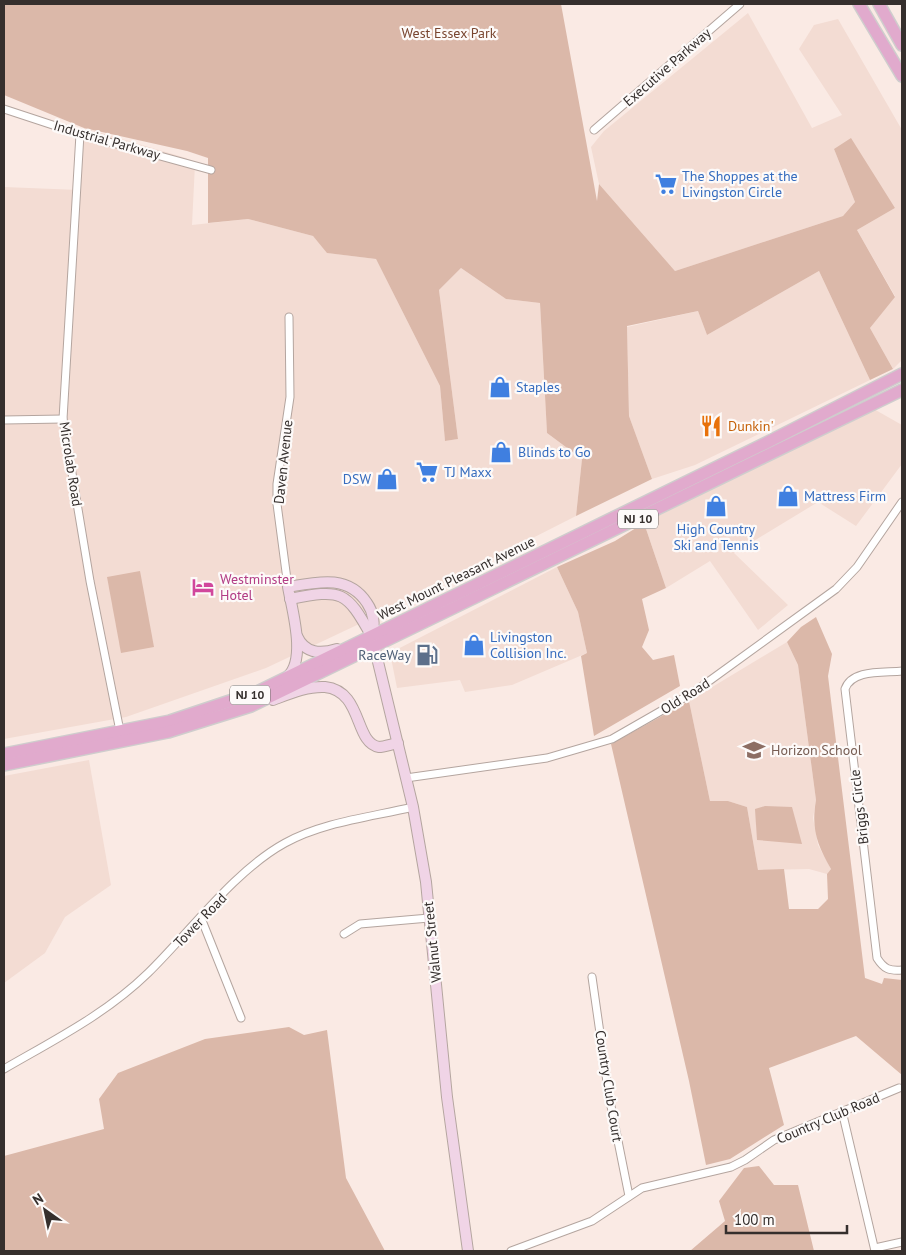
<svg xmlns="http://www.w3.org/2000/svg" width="906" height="1255" font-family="'PT Sans',sans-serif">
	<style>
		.built { fill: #f3dcd3 }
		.green { fill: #dbb8a9 }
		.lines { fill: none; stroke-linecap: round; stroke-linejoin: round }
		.street-casing { stroke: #b4a59f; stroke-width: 9 }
		.secondary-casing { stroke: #b4a59f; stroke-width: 12 }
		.primary-casing { stroke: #cfcdcd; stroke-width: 14 }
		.street { stroke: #fff; stroke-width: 7 }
		.secondary { stroke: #f0d4e6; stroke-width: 10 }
		.primary { stroke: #e1aacd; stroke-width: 11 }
		.labels { text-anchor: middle; stroke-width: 4.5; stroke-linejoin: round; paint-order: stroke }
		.shield { fill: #fdfaf9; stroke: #716c6a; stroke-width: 1 }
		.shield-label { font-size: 12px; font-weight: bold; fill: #352f2d }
		.park-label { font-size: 14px; fill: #79452f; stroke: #fdfaf9 }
		.street-label { font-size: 14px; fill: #352f2d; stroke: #fdfaf9 }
		.shop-label { font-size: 14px; fill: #366cbe; stroke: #fdfaf9; text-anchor: start }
		.food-label { font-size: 14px; fill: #c56008; stroke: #fdfaf9; text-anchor: start }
		.hotel-label { font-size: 14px; fill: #b23c85; stroke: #fdfaf9; text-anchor: start }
		.service-label { font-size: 14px; fill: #4e5e75; stroke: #fdfaf9; text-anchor: end }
		.education-label { font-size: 14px; fill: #785e54; stroke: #fdfaf9; text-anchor: start }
	</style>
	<rect width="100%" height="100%" fill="#faeae4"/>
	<g class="built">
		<path d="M748 13 812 128 842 115 799 49 814 25 838 19 902 130V360L893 369 870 328 895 296 857 230 895 208 834 149 855 202 843 216 675 271 599 184 591 147 604 131Z"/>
		<path d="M84 128 186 158 195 164 192 225 248 219 313 236 328 253 376 259 440 386 445 441 458 439 439 290 461 268 506 299 540 303 547 433 582 459 576 516 412 599 266 668 126 717 4 739V187L79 190Z"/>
		<path d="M819 271 870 380 695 465 652 479 629 416 627 327 698 311 707 335Z"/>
		<path d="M872 408 902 425V464L856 526 818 502 734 553 788 605 758 630 710 561 666 588 644 523Z"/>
		<path d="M557 567 578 612 587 653 512 685 465 692 460 680 397 688 390 653Z"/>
		<path d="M787 642 798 665 816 800 813 818 818 845 831 869 827 874 809 869 758 870 747 807 728 801H710L689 701Z"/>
		<path d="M89 760 111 885 65 917 45 953 4 983V776Z"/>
	</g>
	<g class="green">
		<path d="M4 4H561L597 201 599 184 675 271 843 216 855 202 834 149 851 138 895 208 857 230 895 297 870 328 893 369 870 380 819 271 707 335 698 311 627 326 629 416 652 479 576 516 582 459 547 433 540 303 506 299 461 268 439 290 458 439 445 441 440 386 376 259 327 253 313 236 248 219 208 223V158L187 151 84 128 4 95Z"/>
		<path d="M644 523 666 588 642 599 649 630 642 647 653 660 674 655 680 686 594 736 581 656 587 653 578 612 557 567 615 541Z"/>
		<path d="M140 571 154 647 121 653 107 577Z"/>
		<path d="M816 617 832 654 828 676 865 978 882 984 884 978 902 980V1075L856 1036 769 1068 784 1125 730 1159 706 1165 689 1081 611 744 689 701 710 801H728L747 807 758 870 784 869 789 909H818L828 899 827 874 831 869C817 844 811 829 816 800L798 665 787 642 801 627Z"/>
		<path d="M765 806 792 807 802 844 757 840 755 809Z"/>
		<path d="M289 1027 304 1035 327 1030 346 1178 385 1251H4V1156L104 1129 99 1099 118 1073 205 1039Z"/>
		<path d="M759 1166 774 1185H798L814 1251H690L725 1221 719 1201 744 1168Z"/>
	</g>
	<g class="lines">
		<g class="street-casing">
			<g id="street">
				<path d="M4 109 80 134 211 170"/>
				<path d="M594 130 740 4"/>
				<path d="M80 134 63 419 90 581 120 731"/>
				<path d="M4 420 63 419"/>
				<path d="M288 587 277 504V484L290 397 289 317"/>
				<path d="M902 671C884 673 852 669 845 689L877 958C884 969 889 971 902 970"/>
				<path d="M406 778 547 758 612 739 694 692 836 589 857 567 902 502"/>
				<path d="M201 918 241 1018"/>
				<path d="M344 934 360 924 429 918"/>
				<path d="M592 977 609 1096 629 1196"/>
				<path d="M4 1069C54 1040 106 1014 148 973 190 932 234 871 285 843 323 822 371 817 413 807"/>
				<path d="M842 1111 875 1251"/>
				<path d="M875 1248 902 1242"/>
				<path d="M511 1251 592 1221 642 1188 731 1167 745 1160 774 1140 899 1088"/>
			</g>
		</g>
		<g class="secondary-casing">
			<g id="secondary">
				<path d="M290 599C342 589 346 590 372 637L413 807 426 882 447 1097 468 1251"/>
				<path d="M297 636C305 654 321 654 337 649"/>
				<path d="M287 677C307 660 292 610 288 587 317 582 348 574 367 603 374 613 375 625 372 637"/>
				<path d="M273 700C289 694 307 686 325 687 363 691 354 743 379 747 384 747 392 744 398 743"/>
			</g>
		</g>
		<g class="primary-casing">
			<g id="primary">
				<path d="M859 4 902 76"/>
				<path d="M879 4 902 45"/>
				<path d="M4 754 170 721 257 692 764 444 902 374"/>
				<path d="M4 765 168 732 251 706 902 390"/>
			</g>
		</g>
		<use href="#street" class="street"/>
		<use href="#secondary" class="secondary"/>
		<use href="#primary" class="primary"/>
	</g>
	<defs>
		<g id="supermarket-bare" transform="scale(1.725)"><path d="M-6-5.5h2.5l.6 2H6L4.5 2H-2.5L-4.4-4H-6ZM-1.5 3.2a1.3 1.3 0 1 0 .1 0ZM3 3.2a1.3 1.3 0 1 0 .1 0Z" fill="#3f7fe0" stroke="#fdfaf9" stroke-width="2.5" paint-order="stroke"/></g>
		<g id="shop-bare" transform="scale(1.725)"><path d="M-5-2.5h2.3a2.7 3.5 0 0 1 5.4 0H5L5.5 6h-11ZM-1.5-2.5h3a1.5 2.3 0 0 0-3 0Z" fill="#3f7fe0" stroke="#fdfaf9" stroke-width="2.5" paint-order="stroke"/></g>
		<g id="restaurant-bare" transform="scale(1.725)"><path d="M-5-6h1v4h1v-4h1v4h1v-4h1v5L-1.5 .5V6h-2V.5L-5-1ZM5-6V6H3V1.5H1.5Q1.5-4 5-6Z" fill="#e8710a" stroke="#fdfaf9" stroke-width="2.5" paint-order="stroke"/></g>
		<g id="hotel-bare" transform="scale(1.725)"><path d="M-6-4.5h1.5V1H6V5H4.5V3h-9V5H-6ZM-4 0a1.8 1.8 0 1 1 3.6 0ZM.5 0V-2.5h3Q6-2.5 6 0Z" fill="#d1479c" stroke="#fdfaf9" stroke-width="2.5" paint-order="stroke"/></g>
		<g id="fuel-bare" transform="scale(1.725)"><path d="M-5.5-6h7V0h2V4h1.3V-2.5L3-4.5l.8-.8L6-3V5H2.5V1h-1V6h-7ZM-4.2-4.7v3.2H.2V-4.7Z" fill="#5c6f8a" stroke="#fdfaf9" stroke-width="2.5" paint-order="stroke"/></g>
		<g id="school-bare" transform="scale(1.725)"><path d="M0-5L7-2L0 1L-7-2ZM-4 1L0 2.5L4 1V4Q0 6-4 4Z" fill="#8d6e63" stroke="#fdfaf9" stroke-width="2.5" paint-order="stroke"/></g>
	</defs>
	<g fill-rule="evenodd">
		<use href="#supermarket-bare" x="666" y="184"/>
		<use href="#shop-bare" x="500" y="387"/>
		<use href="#restaurant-bare" x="711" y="426"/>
		<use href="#shop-bare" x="501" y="452"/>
		<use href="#supermarket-bare" x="427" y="472"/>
		<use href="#shop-bare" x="387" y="479"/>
		<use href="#shop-bare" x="788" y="496"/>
		<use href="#shop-bare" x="716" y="506"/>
		<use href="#hotel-bare" x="203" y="587"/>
		<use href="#shop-bare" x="474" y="645"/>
		<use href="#fuel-bare" x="427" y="655"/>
		<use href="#school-bare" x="754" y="750"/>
	</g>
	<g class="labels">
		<g class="shield">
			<rect x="618" y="509.5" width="40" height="19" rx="4"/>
			<rect x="230" y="685.5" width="40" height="19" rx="4"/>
		</g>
		<g class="shield-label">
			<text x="638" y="523">NJ 10</text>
			<text x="250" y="699">NJ 10</text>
		</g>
		<g class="park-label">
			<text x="449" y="38">West Essex Park</text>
		</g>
		<g class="street-label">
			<text transform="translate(667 67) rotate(-41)" y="5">Executive Parkway</text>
			<text transform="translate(107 140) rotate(16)" y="5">Industrial Parkway</text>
			<text transform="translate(283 462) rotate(-84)" y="5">Daven Avenue</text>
			<text transform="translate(71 464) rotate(81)" y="5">Microlab Road</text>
			<text transform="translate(456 578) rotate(-26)" y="5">West Mount Pleasant Avenue</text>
			<text transform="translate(685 696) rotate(-32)" y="5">Old Road</text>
			<text transform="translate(859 807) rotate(-97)" y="5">Briggs Circle</text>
			<text transform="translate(200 920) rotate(-46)" y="5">Tower Road</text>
			<text transform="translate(432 942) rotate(-96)" y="5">Walnut Street</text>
			<text transform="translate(609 1086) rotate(81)" y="5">Country Club Court</text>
			<text transform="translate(828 1118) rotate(-23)" y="5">Country Club Road</text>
		</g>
		<g class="shop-label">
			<text x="682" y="181">The Shoppes at the<tspan x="682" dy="16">Livingston Circle</tspan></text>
			<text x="516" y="392">Staples</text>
			<text x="518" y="457">Blinds to Go</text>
			<text x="444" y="477">TJ Maxx</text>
			<text x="371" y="484" text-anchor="end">DSW</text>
			<text x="804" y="501">Mattress Firm</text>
			<text x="716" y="534" text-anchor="middle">High Country<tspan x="716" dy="16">Ski and Tennis</tspan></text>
			<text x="490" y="642">Livingston<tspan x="490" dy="16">Collision Inc.</tspan></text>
		</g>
		<g class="food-label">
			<text x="728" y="431">Dunkin'</text>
		</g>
		<g class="hotel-label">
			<text x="220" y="584">Westminster<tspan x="220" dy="16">Hotel</tspan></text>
		</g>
		<g class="service-label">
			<text x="411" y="660">RaceWay</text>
		</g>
		<g class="education-label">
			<text x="771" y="755">Horizon School</text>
		</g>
	</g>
	<rect width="906" height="1255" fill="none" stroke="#352f2d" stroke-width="10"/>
	<g transform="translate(45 1210) rotate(327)" stroke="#fdfaf9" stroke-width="4" paint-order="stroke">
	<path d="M0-4L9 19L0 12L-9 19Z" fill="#352f2d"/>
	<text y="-8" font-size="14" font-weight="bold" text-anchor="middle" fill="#352f2d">N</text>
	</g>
	<path d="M726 1225v8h121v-8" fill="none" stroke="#352f2d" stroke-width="2.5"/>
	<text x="734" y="1225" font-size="15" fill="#352f2d" stroke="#fdfaf9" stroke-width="4" paint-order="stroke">100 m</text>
</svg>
